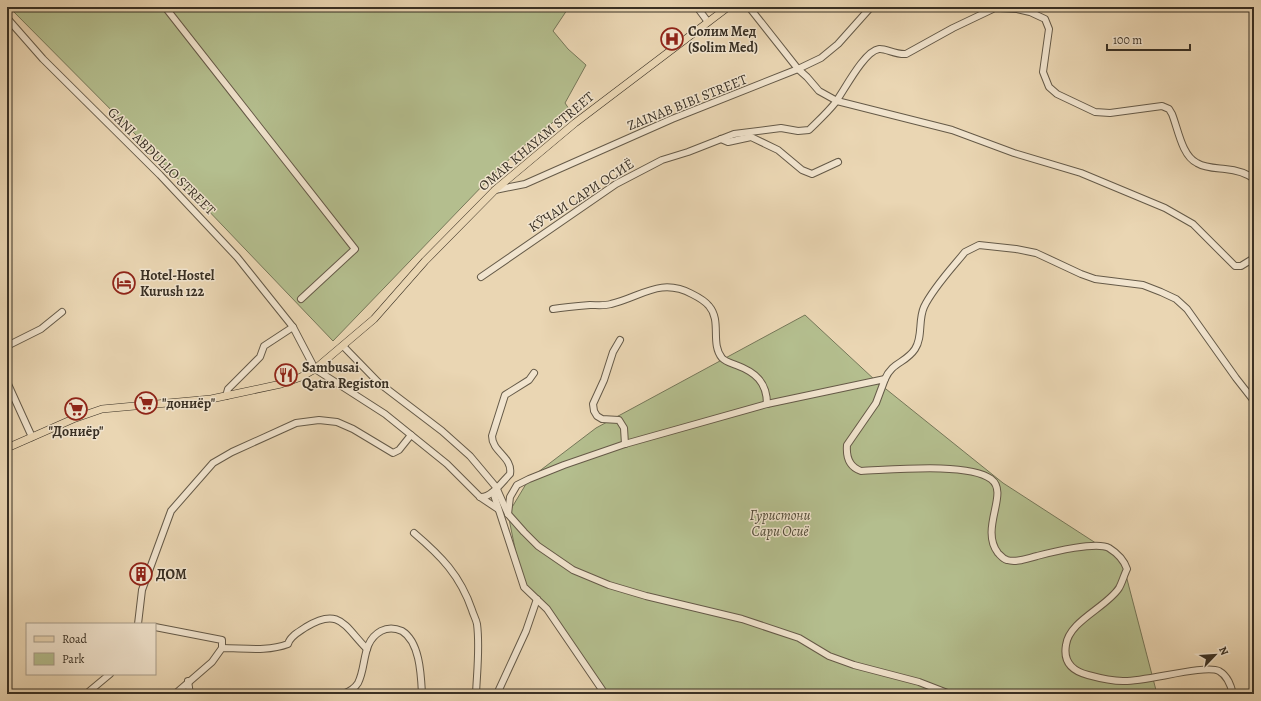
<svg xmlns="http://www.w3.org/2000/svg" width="1261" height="701" font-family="Alegreya,serif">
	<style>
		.green { fill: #b4be8e; stroke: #767759 }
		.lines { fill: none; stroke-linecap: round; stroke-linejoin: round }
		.minor-casing { stroke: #655a48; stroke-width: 8 }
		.major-casing { stroke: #393024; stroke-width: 8 }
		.minor { stroke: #f1e4ce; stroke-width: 6 }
		.major { stroke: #ead6b3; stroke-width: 7 }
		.labels { text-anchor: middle; stroke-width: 3; stroke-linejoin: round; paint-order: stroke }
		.poi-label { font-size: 14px; font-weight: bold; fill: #393024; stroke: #f1e4ce; text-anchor: start }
		.street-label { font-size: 14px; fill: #393024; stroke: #f1e4ce }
		.park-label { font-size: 14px; font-style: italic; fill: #524c39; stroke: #f1e4ce }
	</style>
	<rect width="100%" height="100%" fill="#ead6b3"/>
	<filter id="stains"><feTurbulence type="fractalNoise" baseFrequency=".005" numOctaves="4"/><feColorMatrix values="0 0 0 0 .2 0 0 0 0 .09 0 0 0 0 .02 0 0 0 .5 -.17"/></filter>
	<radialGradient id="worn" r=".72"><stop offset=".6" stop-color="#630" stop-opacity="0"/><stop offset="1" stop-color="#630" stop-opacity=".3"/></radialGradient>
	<g class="green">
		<path d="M9 7H569L553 31 568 49 586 65 565 103 569 109 519 150 488 180 333 341 138 137Z"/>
		<path d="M805 315 876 381 1003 483 1122 560 1157 694H607L547 609 522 583 508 514 529 479 596 428Z"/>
	</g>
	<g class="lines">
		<g class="minor-casing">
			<g id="minor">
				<path d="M165 7 355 249 301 299"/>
				<path d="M697 7 708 22"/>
				<path d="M749 7 798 69 807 77 819 91 837 101 952 130 1014 153 1081 173 1165 208 1193 224 1235 266H1241L1254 258"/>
				<path d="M7 18 43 59 160 175 237 257 293 327 315 369 385 414 447 464 480 497 498 509"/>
				<path d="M721 139 728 142 751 137 778 150 802 170 812 174 838 162"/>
				<path d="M495 190 525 184 672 119 798 69 821 58 838 44 871 7"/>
				<path d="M481 277 616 184 662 160 688 152 734 134 781 128 798 131 809 130C818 121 827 113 835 103 844 91 864 51 879 49 885 48 896 55 906 54L953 28 995 8 1017 9 1030 12 1045 19 1049 29 1043 72 1049 87 1057 94 1095 112 1110 113 1162 106 1169 109 1172 114C1178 129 1182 156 1197 163 1205 168 1216 168 1225 169 1236 170 1245 172 1254 179"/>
				<path d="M553 309C565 307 577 306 590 305 597 305 604 306 611 304 641 297 660 277 692 294 698 297 705 301 709 306 722 321 710 343 722 358 726 362 731 363 736 365 755 372 767 382 767 404"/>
				<path d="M620 340 613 352 604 380 593 404 594 411 597 416 602 419 619 420 624 428 625 444"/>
				<path d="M7 346 41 329 62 312"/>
				<path d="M343 346 379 383 442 431 470 456 496 487 508 514 524 532 538 546 573 570 609 585 646 596 742 619 799 638 829 656 854 665 919 682 950 694"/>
				<path d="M885 379C892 362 906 363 915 349 923 337 918 320 924 307 933 288 952 268 965 252L979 245 1016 249 1036 253 1081 274 1095 279 1143 285 1161 292 1176 299 1187 309 1236 378 1254 401"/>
				<path d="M7 382 32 437"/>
				<path d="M226 396 228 389 260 357 264 346 293 327"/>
				<path d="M493 492 524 587 547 609 605 694"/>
				<path d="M480 497C491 498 502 482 510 474 513 457 492 452 492 436L505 395 529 380 534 373"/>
				<path d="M508 514 510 497 517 485 529 479 564 465 625 444 767 404 885 379 876 403 847 445C846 457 849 467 861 471 890 470 968 462 991 479 1010 493 979 528 998 553 1001 556 1003 559 1007 560 1017 563 1028 558 1037 556 1052 552 1097 541 1109 548 1117 553 1124 560 1127 569 1124 575 1122 583 1119 588 1107 607 1069 621 1066 645 1063 662 1072 671 1088 675 1099 678 1111 681 1123 681 1145 682 1205 664 1219 671 1228 676 1231 686 1233 694"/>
				<path d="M414 533C441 556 460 575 472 610 473 614 476 619 477 624 480 647 477 671 476 694"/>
				<path d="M138 624 142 590 171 511 213 463 232 452 296 423 319 420 337 422 353 429 393 453 399 450 411 435"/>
				<path d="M155 627 222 640V648"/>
				<path d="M188 681 190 694"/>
				<path d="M86 694 110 674"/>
				<path d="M175 694 212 662 222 648C244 648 267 652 288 644 290 636 299 632 306 627 340 606 345 627 367 649"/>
				<path d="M343 694C348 692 355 688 358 683 367 666 361 642 381 631 387 628 395 628 402 631 420 642 421 675 422 694"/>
				<path d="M497 694 526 631 537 599"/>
			</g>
		</g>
		<g class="major-casing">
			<path id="major" d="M7 448 73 419 102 409 211 399 281 384 301 377 315 369 374 319 425 261 495 190 575 123 728 7"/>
		</g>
		<use href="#minor" class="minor"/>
		<use href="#major" class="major"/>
	</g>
	<defs>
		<g id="hospital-ring" transform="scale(1.15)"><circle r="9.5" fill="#f1e4ce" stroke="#8f2418" stroke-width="1.5"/><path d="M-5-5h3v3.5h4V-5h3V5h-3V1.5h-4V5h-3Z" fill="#8f2418"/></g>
		<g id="hotel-ring" transform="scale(1.15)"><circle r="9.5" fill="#f1e4ce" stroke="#8f2418" stroke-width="1.5"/><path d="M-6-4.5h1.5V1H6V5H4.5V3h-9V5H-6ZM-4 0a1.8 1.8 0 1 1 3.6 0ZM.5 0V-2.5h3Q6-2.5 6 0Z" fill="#8f2418"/></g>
		<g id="restaurant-ring" transform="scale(1.15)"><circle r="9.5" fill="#f1e4ce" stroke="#8f2418" stroke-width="1.5"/><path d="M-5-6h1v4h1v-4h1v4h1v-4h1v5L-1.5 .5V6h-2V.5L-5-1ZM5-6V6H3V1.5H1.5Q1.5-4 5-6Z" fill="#8f2418"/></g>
		<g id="supermarket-ring" transform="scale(1.15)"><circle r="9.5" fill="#f1e4ce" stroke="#8f2418" stroke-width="1.5"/><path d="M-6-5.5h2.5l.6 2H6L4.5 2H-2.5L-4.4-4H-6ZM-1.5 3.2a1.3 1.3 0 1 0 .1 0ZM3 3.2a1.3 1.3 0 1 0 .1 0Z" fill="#8f2418"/></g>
		<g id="building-ring" transform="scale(1.15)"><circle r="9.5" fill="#f1e4ce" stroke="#8f2418" stroke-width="1.5"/><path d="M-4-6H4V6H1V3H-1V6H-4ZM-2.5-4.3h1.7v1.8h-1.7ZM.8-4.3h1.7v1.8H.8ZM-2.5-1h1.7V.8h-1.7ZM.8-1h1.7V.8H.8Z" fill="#8f2418"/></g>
	</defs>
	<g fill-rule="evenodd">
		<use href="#hospital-ring" x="672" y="39"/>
		<use href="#hotel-ring" x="124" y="283"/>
		<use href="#restaurant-ring" x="286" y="375"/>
		<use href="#supermarket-ring" x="146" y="403"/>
		<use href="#supermarket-ring" x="76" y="409"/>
		<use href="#building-ring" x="141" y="574"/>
	</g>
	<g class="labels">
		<g class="poi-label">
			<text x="688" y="36">Солим Мед<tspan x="688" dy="16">(Solim Med)</tspan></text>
			<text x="140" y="280">Hotel-Hostel<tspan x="140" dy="16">Kurush 122</tspan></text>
			<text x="302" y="372">Sambusai<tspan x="302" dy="16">Qatra Registon</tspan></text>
			<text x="162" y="408">"дониёр"</text>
			<text x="76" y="436" text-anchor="middle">"Дониёр"</text>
			<text x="156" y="579">ДОМ</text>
		</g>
		<g class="street-label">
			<text transform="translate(687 102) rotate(-22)" y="5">ZAINAB BIBI STREET</text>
			<text transform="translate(536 141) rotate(-40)" y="5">OMAR KHAYAM STREET</text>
			<text transform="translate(162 161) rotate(45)" y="5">GANI ABDULLO STREET</text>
			<text transform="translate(581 195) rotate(-33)" y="5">КӮЧАИ САРИ ОСИЁ</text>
		</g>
		<g class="park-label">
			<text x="780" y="520">Гуристони<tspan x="780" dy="16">Сари Осиё</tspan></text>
		</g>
	</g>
	<rect width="1261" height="701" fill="none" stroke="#ead6b3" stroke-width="24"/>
	<rect x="8" y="8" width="1245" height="685" fill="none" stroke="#393024" stroke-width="2"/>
	<rect x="12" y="12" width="1237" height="677" fill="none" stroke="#393024"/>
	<rect x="26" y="623" width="130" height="52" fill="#f1e4ce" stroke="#a79c8a"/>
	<rect x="34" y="636" width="20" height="6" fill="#ead6b3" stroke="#a79c8a"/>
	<text x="62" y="643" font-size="12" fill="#393024">Road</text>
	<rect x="34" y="653" width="20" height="12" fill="#b4be8e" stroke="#a79c8a"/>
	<text x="62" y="663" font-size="12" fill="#393024">Park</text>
	<g transform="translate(1215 655) rotate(65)" stroke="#f1e4ce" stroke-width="3" paint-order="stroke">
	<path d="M0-3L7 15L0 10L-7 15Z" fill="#393024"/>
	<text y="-6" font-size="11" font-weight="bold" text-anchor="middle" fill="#393024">N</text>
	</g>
	<path d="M1107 44v6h83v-6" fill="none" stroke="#393024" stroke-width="2"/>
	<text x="1113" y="44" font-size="12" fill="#393024" stroke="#f1e4ce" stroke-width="3" paint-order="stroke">100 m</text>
	<rect width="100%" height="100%" filter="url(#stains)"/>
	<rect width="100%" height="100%" fill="url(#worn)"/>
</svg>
